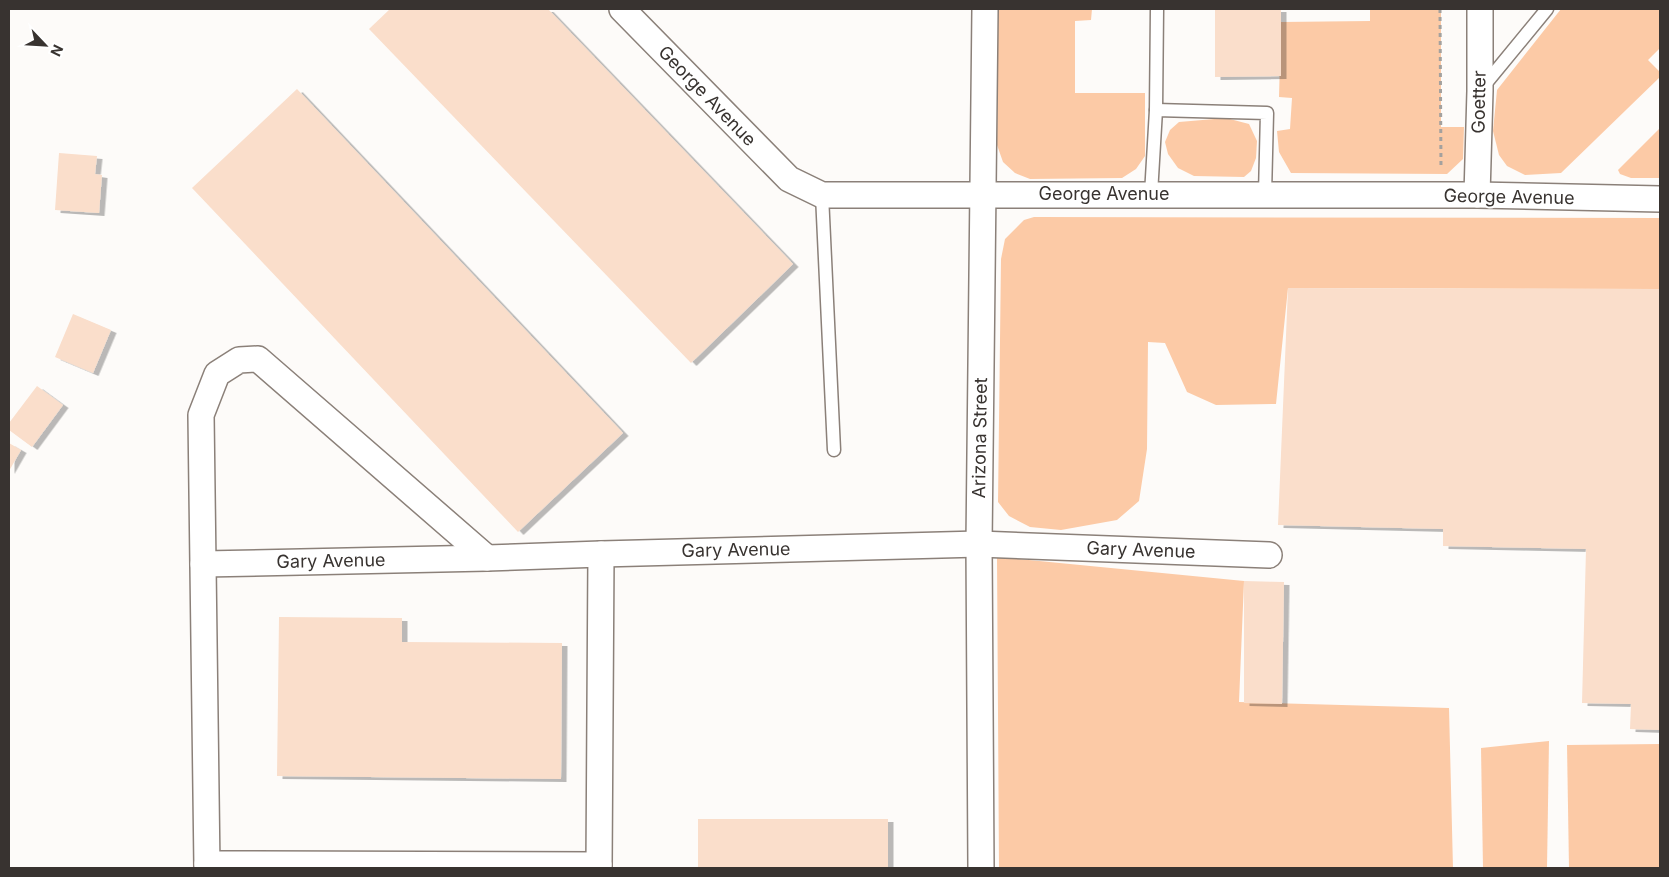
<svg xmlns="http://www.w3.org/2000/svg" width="1669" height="877" font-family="Inter,sans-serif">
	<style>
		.green { fill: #fccaa6 }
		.building { fill: #fadecb; filter: url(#shadow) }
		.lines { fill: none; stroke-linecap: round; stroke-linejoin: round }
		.service-casing { stroke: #8b8079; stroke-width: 15 }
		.minor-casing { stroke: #8b8079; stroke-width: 28 }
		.path { stroke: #a4a19e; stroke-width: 3; stroke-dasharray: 4 4; stroke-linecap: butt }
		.service { stroke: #fff; stroke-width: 12 }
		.minor { stroke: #fff; stroke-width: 25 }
		.labels { text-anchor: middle; stroke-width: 4; stroke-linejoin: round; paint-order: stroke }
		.street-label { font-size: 18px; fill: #383330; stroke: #fff }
	</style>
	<defs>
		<filter id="shadow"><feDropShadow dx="5.5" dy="3" stdDeviation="0" flood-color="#0004"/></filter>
	</defs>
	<rect width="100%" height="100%" fill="#fdfbf9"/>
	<g class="green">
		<path d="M998 9H1092L1091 20 1075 21V93H1145V156L1136 169 1122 178 1030 179 1015 173 1003 162 997 145Z"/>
		<path d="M1370 9H1441V127H1464L1463 159 1447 174 1291 173 1279 152 1277 131 1290 129 1292 98 1279 97 1281 22 1370 21Z"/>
		<path d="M1561 9H1660V48L1648 60 1660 72V77L1561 173 1525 175 1507 166 1499 155 1493 131 1497 90Z"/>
		<path d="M1226 118 1249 124 1257 141 1256 158 1251 171 1244 177 1194 176 1178 168 1168 154 1165 142 1170 130 1179 122Z"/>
		<path d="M1660 128V178H1631L1620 174 1618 170Z"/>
		<path d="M1034 217 1660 218V289L1288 288 1276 404 1216 405 1187 392 1165 343 1148 342 1147 449 1139 501 1117 520 1061 530 1030 527 1009 516 998 502 1001 259 1005 239 1024 220Z"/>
		<path d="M997 557 1244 581 1239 702 1449 708 1453 868H999Z"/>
		<path d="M1549 741 1547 868H1483L1481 748Z"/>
		<path d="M1660 744V868H1569L1567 745Z"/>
	</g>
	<g class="building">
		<path d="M390 9H548L793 264 691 363 369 29Z"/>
		<path d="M1215 9H1281V76L1215 77Z"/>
		<path d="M297 89 623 433 518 532 192 188Z"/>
		<path d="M59 153 97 156 95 174 102 175 99 213 55 210Z"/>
		<path d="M1288 288 1660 289V730L1630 729 1631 704 1582 703 1586 549 1443 546V529L1278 525Z"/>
		<path d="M73 314 111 330 93 373 55 357Z"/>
		<path d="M37 386 63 405 32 447 9 430V423Z"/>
		<path d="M9 443 21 450 9 471Z"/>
		<path d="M1244 581 1284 582 1282 704 1244 703Z"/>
		<path d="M279 617 402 618V642L562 643 561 779 277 776Z"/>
		<rect x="698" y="819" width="190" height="49"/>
	</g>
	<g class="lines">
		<g class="service-casing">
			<g id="service">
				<path d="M1482 88 1547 9"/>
				<path d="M1156 110 1157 9"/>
				<path d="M1151 194 1156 110 1267 113 1265 194"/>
				<path d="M822 195 834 450"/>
			</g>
		</g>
		<g class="minor-casing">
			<g id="minor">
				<path d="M622 9 789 179 822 195H1477L1660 199"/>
				<path d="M1477 195 1480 91V9"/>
				<path d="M203 564 487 558 601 554 979 544 1269 555"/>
				<path d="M207 864 599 865"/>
				<path d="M207 868 201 415 217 374 239 360 258 359 487 558"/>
				<path d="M599 868 601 554"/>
				<path d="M981 868 979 544 985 9"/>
			</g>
		</g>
		<path class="path" d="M1440 9 1441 169"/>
		<use href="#service" class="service"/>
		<use href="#minor" class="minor"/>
	</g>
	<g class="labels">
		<g class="street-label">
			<text transform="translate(707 96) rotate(46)" y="6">George Avenue</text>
			<text transform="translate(1479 102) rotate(-89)" y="6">Goetter</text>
			<text x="1104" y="200">George Avenue</text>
			<text transform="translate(1509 197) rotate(1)" y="6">George Avenue</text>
			<text transform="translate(980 438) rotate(-89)" y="6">Arizona Street</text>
			<text transform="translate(736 550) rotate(-1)" y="6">Gary Avenue</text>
			<text transform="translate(1141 550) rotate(2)" y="6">Gary Avenue</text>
			<text transform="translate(331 561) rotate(-1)" y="6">Gary Avenue</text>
		</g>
	</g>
	<rect width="1669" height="877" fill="none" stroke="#383330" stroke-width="20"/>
	<g transform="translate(45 45) rotate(115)" stroke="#ffffff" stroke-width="4" paint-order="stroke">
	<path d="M0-4L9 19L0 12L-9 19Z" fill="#383330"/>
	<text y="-8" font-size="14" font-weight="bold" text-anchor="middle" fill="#383330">N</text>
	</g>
</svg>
